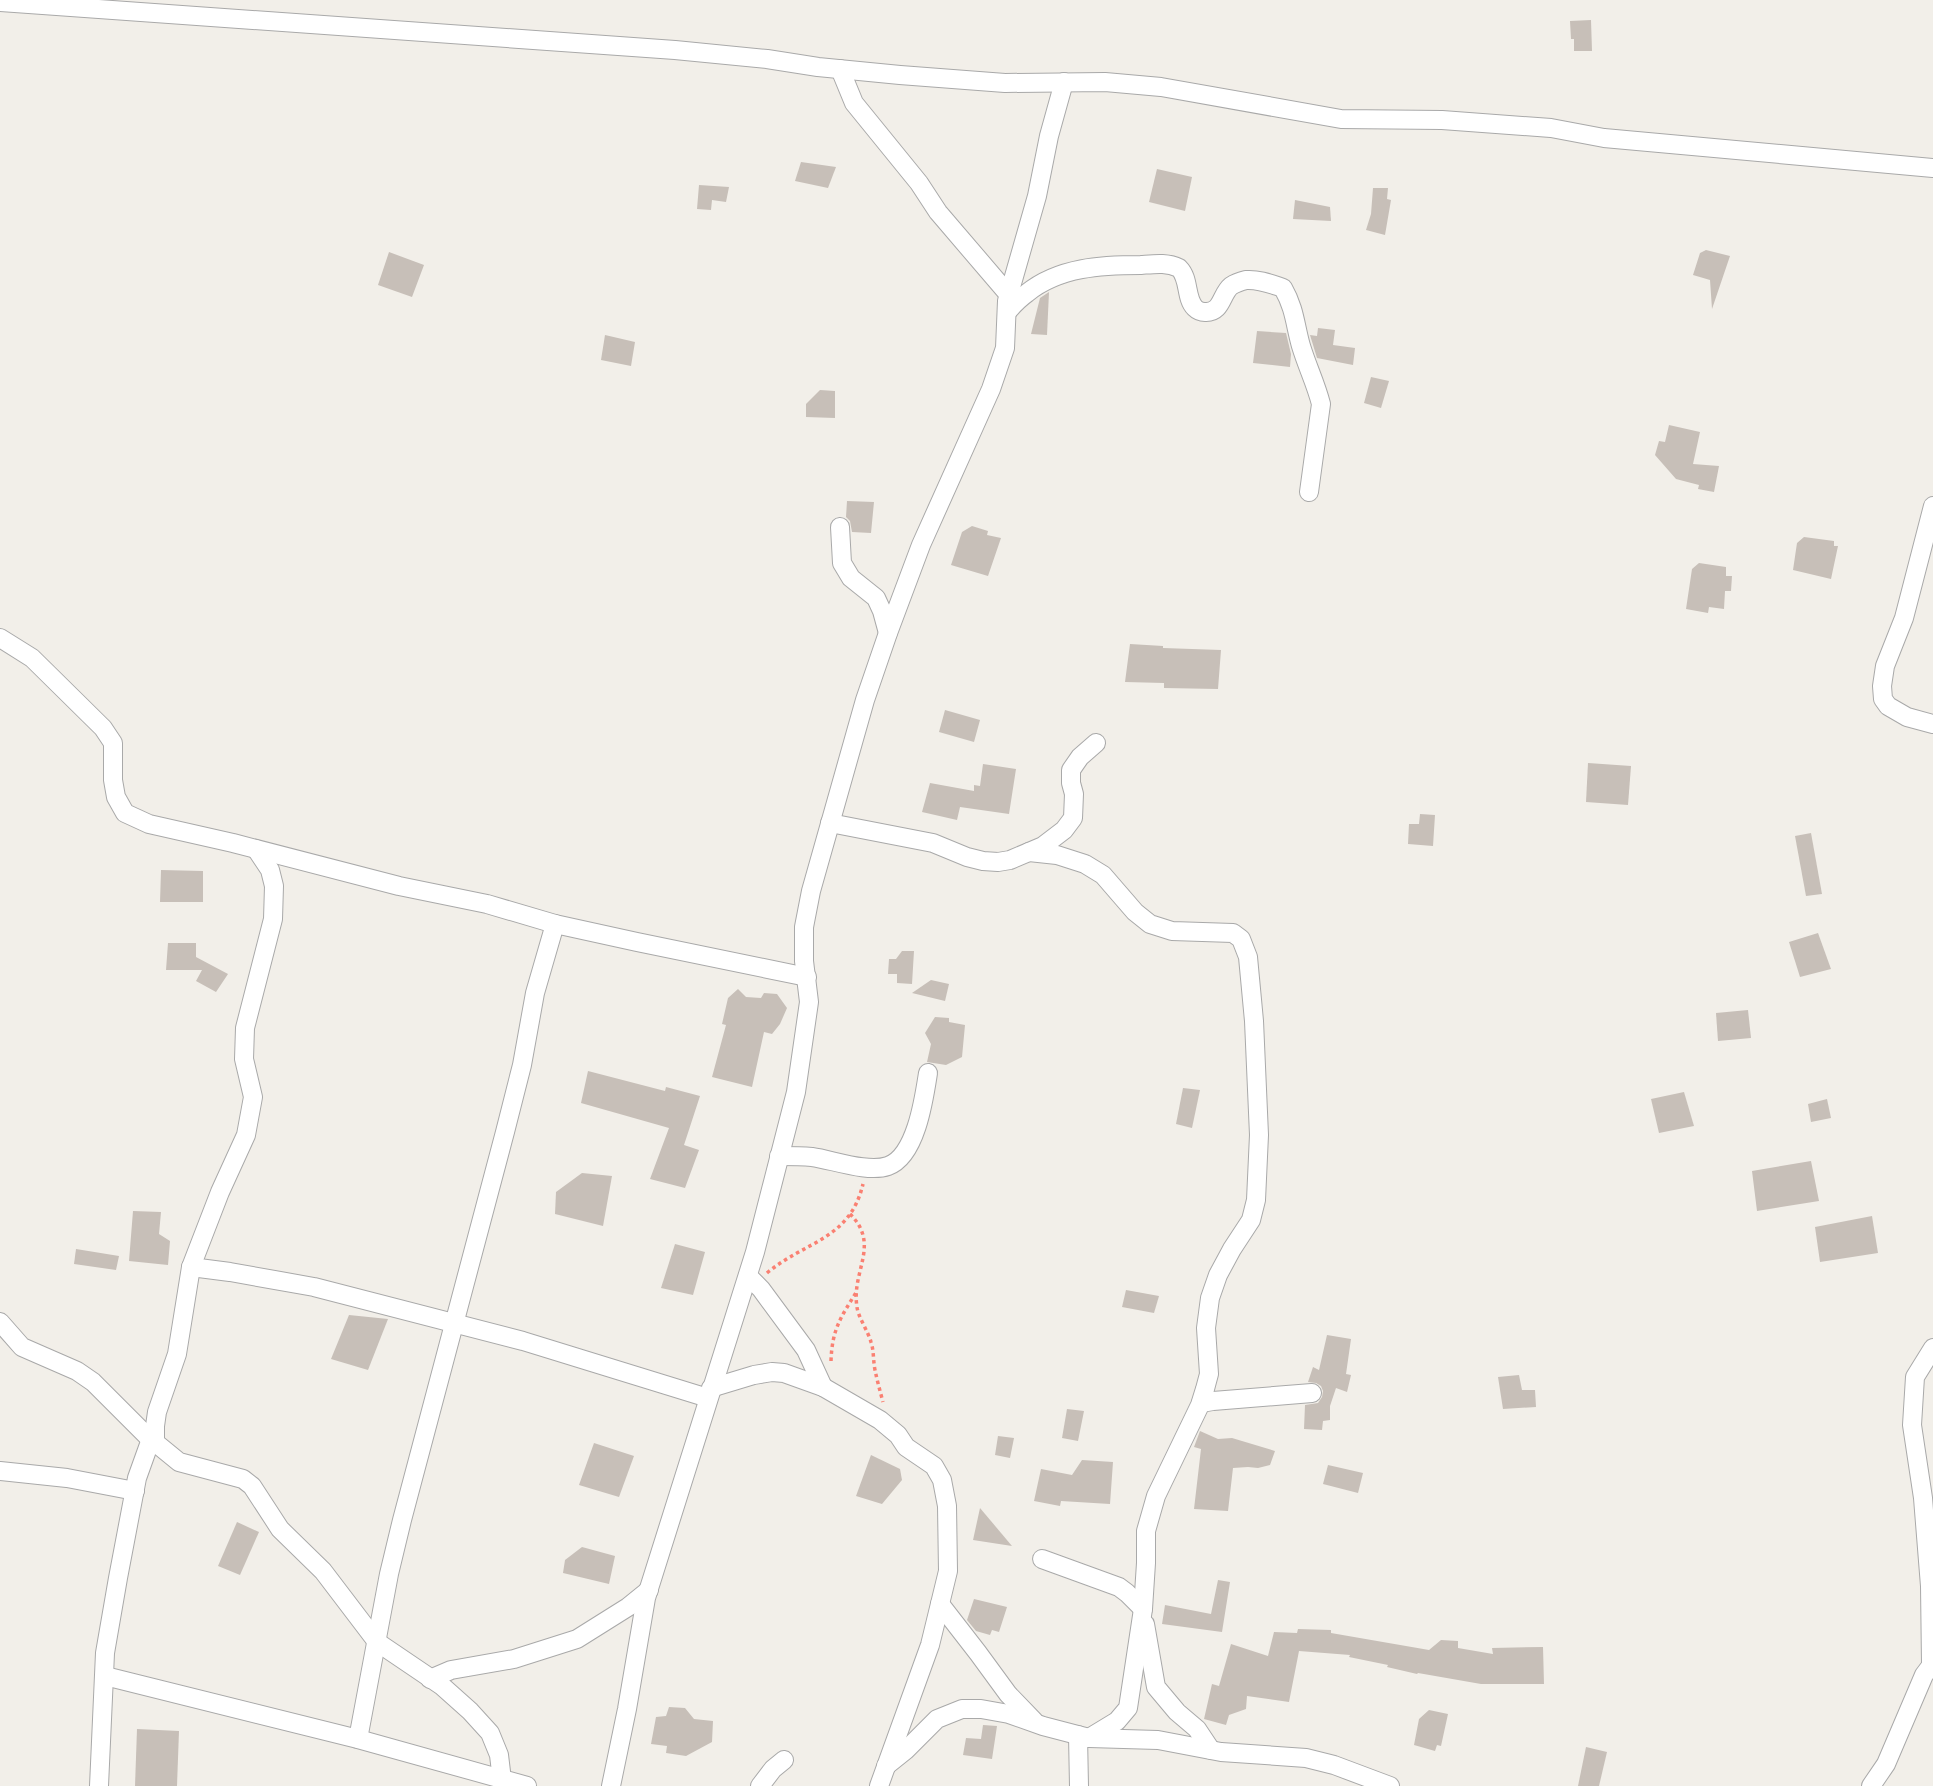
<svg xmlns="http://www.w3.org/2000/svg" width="1933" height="1786" font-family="Ubuntu,sans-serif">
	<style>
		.building { fill: #c7bfb8 }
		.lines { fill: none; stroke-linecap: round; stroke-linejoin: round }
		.minor-casing { stroke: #a9a9a9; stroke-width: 20 }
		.path { stroke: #fa8072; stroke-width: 3.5; stroke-dasharray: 3.5 3.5; stroke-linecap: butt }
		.minor { stroke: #fff; stroke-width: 18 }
	</style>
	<rect width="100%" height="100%" fill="#f2efe9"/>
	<g class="building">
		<path d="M1591 20 1592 51H1574V39H1571L1570 21Z"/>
		<path d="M801 162 836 167 828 188 795 181Z"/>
		<path d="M1157 169 1192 177 1185 211 1149 202Z"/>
		<path d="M699 185 729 187 726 202 712 200 711 210 697 209Z"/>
		<path d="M1373 188H1388L1387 199 1391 200 1385 235 1366 230 1371 214Z"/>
		<path d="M1295 200 1330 207 1331 221 1293 219Z"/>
		<path d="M1706 250 1730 256 1712 309 1710 280 1693 275 1700 253Z"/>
		<path d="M389 252 424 265 412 297 378 285Z"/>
		<path d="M1049 292 1047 335 1031 334 1040 298Z"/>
		<path d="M1318 328 1335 330 1333 345 1355 348 1353 365 1317 358 1310 335 1317 336Z"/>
		<path d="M1257 331 1286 333 1291 354 1290 367 1253 363Z"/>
		<path d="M605 335 635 342 631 366 601 360Z"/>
		<path d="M1371 377 1389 381 1381 408 1364 403Z"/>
		<path d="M820 390 835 391V418L806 417V404Z"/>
		<path d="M1669 425 1700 432 1693 464 1719 466 1714 492 1698 489 1699 485 1676 479 1655 455 1659 441 1665 442Z"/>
		<path d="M847 501 874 502 871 533 852 532 850 521 846 517Z"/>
		<path d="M972 526 988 531 987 535 1001 538 988 576 951 565 962 532Z"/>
		<path d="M1804 537 1834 541V546H1838L1831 579 1793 570 1797 543Z"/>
		<path d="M1699 563 1726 567V576H1732L1731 591H1725L1724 609 1709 607 1708 613 1686 609 1692 569Z"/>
		<path d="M1130 644 1163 646V648L1221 650 1218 689 1164 688V683L1125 682Z"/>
		<path d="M945 710 980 720 974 742 939 732Z"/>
		<path d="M1588 763 1631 766 1628 805 1586 802Z"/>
		<path d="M983 764 1016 769 1009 814 960 807 957 820 922 812 930 783 974 791V785L980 786Z"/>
		<path d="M1420 814 1435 815 1433 846 1408 844 1409 824H1419Z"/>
		<path d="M1811 833 1822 894 1806 896 1795 836Z"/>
		<path d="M161 870 203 871V902H160Z"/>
		<path d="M1818 933 1831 969 1800 977 1789 942Z"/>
		<path d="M168 943H196V957L228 974 216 992 196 981 202 970H166Z"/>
		<path d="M902 951H914L912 984 897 983V974H888L889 959H896Z"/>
		<path d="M931 980 949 984 945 1001 912 993Z"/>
		<path d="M738 989 746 997 761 998 764 993 777 994 787 1008 780 1024 772 1034 764 1032 752 1087 712 1077 726 1025 722 1024 728 998Z"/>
		<path d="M1748 1010 1751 1038 1718 1041 1716 1013Z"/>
		<path d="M935 1017 949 1018V1022L965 1025 962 1057 946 1065 927 1062 931 1044 925 1033Z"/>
		<path d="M588 1071 665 1091 666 1087 700 1096 684 1145 699 1150 685 1188 650 1179 669 1128 581 1103Z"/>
		<path d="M1183 1088 1200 1090 1192 1128 1176 1124Z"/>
		<path d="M1684 1092 1694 1126 1659 1133 1651 1099Z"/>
		<path d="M1827 1099 1831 1118 1811 1122 1808 1104Z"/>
		<path d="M1811 1161 1819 1201 1757 1211 1752 1171Z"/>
		<path d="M582 1173 612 1176 603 1226 555 1214 556 1192Z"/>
		<path d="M133 1211 161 1212 159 1234 170 1241 168 1265 129 1261Z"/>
		<path d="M1872 1216 1878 1253 1820 1262 1815 1227Z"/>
		<path d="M675 1244 705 1252 693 1295 661 1288Z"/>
		<path d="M76 1249 119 1256 116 1270 74 1264Z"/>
		<path d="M1126 1290 1159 1296 1154 1313 1122 1307Z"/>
		<path d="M349 1315 388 1319 368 1370 331 1359Z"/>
		<path d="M1327 1335 1351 1339 1346 1374 1351 1375 1347 1392 1336 1388 1330 1406V1420L1323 1421 1322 1430 1304 1429 1305 1405 1318 1403 1322 1397 1323 1391 1321 1386 1316 1383 1308 1382 1313 1367 1319 1370Z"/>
		<path d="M1519 1375 1522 1390H1535L1536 1407 1503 1409 1498 1377Z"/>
		<path d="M1067 1409 1084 1411 1078 1441 1062 1438Z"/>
		<path d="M1200 1431 1218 1439 1232 1438 1275 1451 1270 1465 1258 1468 1248 1467 1233 1468 1228 1511 1194 1509 1201 1449 1194 1447Z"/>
		<path d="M998 1436 1014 1438 1010 1458 995 1455Z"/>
		<path d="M594 1443 634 1456 619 1497 579 1485Z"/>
		<path d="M871 1455 900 1469 902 1480 882 1504 856 1496Z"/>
		<path d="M1082 1460 1113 1462 1110 1504 1061 1501 1060 1506 1034 1501 1041 1469 1072 1475Z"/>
		<path d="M1328 1465 1363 1473 1358 1493 1323 1484Z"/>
		<path d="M980 1508 1012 1546 973 1540Z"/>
		<path d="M237 1522 259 1532 240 1575 218 1566Z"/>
		<path d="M582 1547 615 1556 609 1584 563 1573 565 1560Z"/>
		<path d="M1218 1580 1230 1582 1222 1632 1162 1624 1165 1605 1211 1614Z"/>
		<path d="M974 1599 1007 1607 999 1632 992 1630 990 1635 976 1631 967 1620Z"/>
		<path d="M1298 1629 1331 1630V1633L1429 1650 1441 1640 1458 1641V1648L1493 1654 1492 1648 1543 1647 1544 1684H1481L1418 1673 1417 1674 1387 1667 1388 1665 1349 1657 1350 1655 1299 1651 1289 1702 1247 1696 1246 1709 1229 1715 1226 1725 1204 1719 1212 1684 1219 1686 1231 1644 1268 1656 1274 1632 1297 1633Z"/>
		<path d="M669 1707 685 1708 694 1719 713 1721 712 1742 686 1756 666 1753 667 1746 651 1744 656 1717 666 1716Z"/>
		<path d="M1429 1710 1448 1714 1441 1746 1437 1745 1435 1751 1414 1745 1419 1719Z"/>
		<path d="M983 1725 997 1726 992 1759 963 1755 966 1738 981 1739Z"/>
		<path d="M137 1729 179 1731 177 1786H135Z"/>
		<path d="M1586 1747 1607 1752 1599 1786H1578Z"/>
	</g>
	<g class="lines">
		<g class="minor-casing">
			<g id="minor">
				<path d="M0 2 675 50 767 59 818 67 900 75 1005 83 1105 82 1161 87 1341 119 1442 120 1551 128 1604 138 1933 168"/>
				<path d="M840 69 854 103 919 183 938 212 1009 295"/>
				<path d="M1007 312C1013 305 1020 298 1027 293 1059 267 1102 265 1141 265 1154 264 1167 262 1179 268 1190 279 1185 298 1195 308 1198 311 1201 312 1205 312 1222 313 1221 294 1231 286 1234 284 1242 281 1246 280 1259 279 1271 284 1283 288 1295 309 1295 325 1301 346 1307 366 1316 384 1321 404L1309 492"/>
				<path d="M1933 506 1904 618 1885 666 1882 686 1883 699 1888 706 1907 717 1933 724"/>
				<path d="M840 527 842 563 851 578 876 598 882 611 888 633"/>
				<path d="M0 638 32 658 103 728 113 743V780L116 797 125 813 149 824 233 843 399 886 487 904 555 924 637 942 807 977"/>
				<path d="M830 823 933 843 967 857 983 861 998 862 1010 860 1043 846 1064 830 1073 818 1074 794 1071 783V770L1080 757 1096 743"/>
				<path d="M1029 852 1057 855 1085 864 1103 875 1135 912 1150 924 1172 931 1233 933 1241 939 1248 957 1254 1021 1259 1135 1256 1200 1251 1220 1232 1249 1218 1275 1210 1298 1206 1328 1209 1374 1205 1389 1200 1405 1156 1496 1146 1531V1563L1143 1609 1128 1708 1117 1721 1089 1738"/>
				<path d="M779 1156C790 1156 801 1156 812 1157 833 1160 868 1173 888 1166 916 1156 924 1099 928 1073"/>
				<path d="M191 1267 230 1272 314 1287 523 1341 708 1398"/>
				<path d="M748 1276 761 1289 806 1350 823 1387"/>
				<path d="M0 1322 22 1347 77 1371 93 1382 146 1435 179 1462 243 1479 252 1486 280 1529 323 1571 377 1642 442 1686 470 1711 490 1733 499 1755 502 1780"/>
				<path d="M711 1388 754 1375 772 1372 784 1373 823 1387 880 1420 898 1435 906 1447 934 1466 942 1480 947 1506 948 1571 930 1645 879 1786"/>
				<path d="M1201 1403 1213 1401 1312 1393"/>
				<path d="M155 1442V1426L157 1412 177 1354 191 1267 220 1192 246 1135 253 1097 244 1059 245 1028 273 919 274 886 270 870 256 849"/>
				<path d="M0 1471 67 1478 135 1491"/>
				<path d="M1042 1559 1119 1587 1127 1593 1143 1609"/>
				<path d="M940 1604 978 1653 1008 1694 1034 1721"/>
				<path d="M1145 1624 1156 1687 1177 1712 1197 1729 1211 1750"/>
				<path d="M1931 1664 1930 1586 1923 1498 1912 1425 1915 1377 1933 1348"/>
				<path d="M105 1676 358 1739 527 1786"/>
				<path d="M430 1679 451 1670 514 1659 577 1639 628 1607 649 1590"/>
				<path d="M1078 1735 1079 1786"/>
				<path d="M358 1739 389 1574 402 1520 505 1132 522 1065 535 993 555 924"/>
				<path d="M886 1766 906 1750 937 1719 962 1709H981L1009 1714 1043 1726 1089 1738 1158 1740 1221 1752 1306 1758 1334 1765 1390 1786"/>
				<path d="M99 1786 105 1653 118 1578 137 1478 151 1439"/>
				<path d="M611 1786 627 1709 646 1598 755 1252 796 1092 809 1002 804 961V927L811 891 865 700 888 633 921 545 991 389 1005 348 1007 301 1037 196 1049 136 1064 82"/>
				<path d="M760 1786 773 1769 784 1760"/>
				<path d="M1871 1786 1886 1764 1924 1675 1933 1663"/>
			</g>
		</g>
		<g class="path">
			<path d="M850 1214C881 1245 851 1271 857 1307 858 1317 868 1331 871 1342 874 1351 873 1360 875 1370 877 1380 880 1391 883 1402"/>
			<path d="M767 1273C805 1241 850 1240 863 1184"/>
			<path d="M831 1361C832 1329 841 1317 857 1291"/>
		</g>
		<use href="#minor" class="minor"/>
	</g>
</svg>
